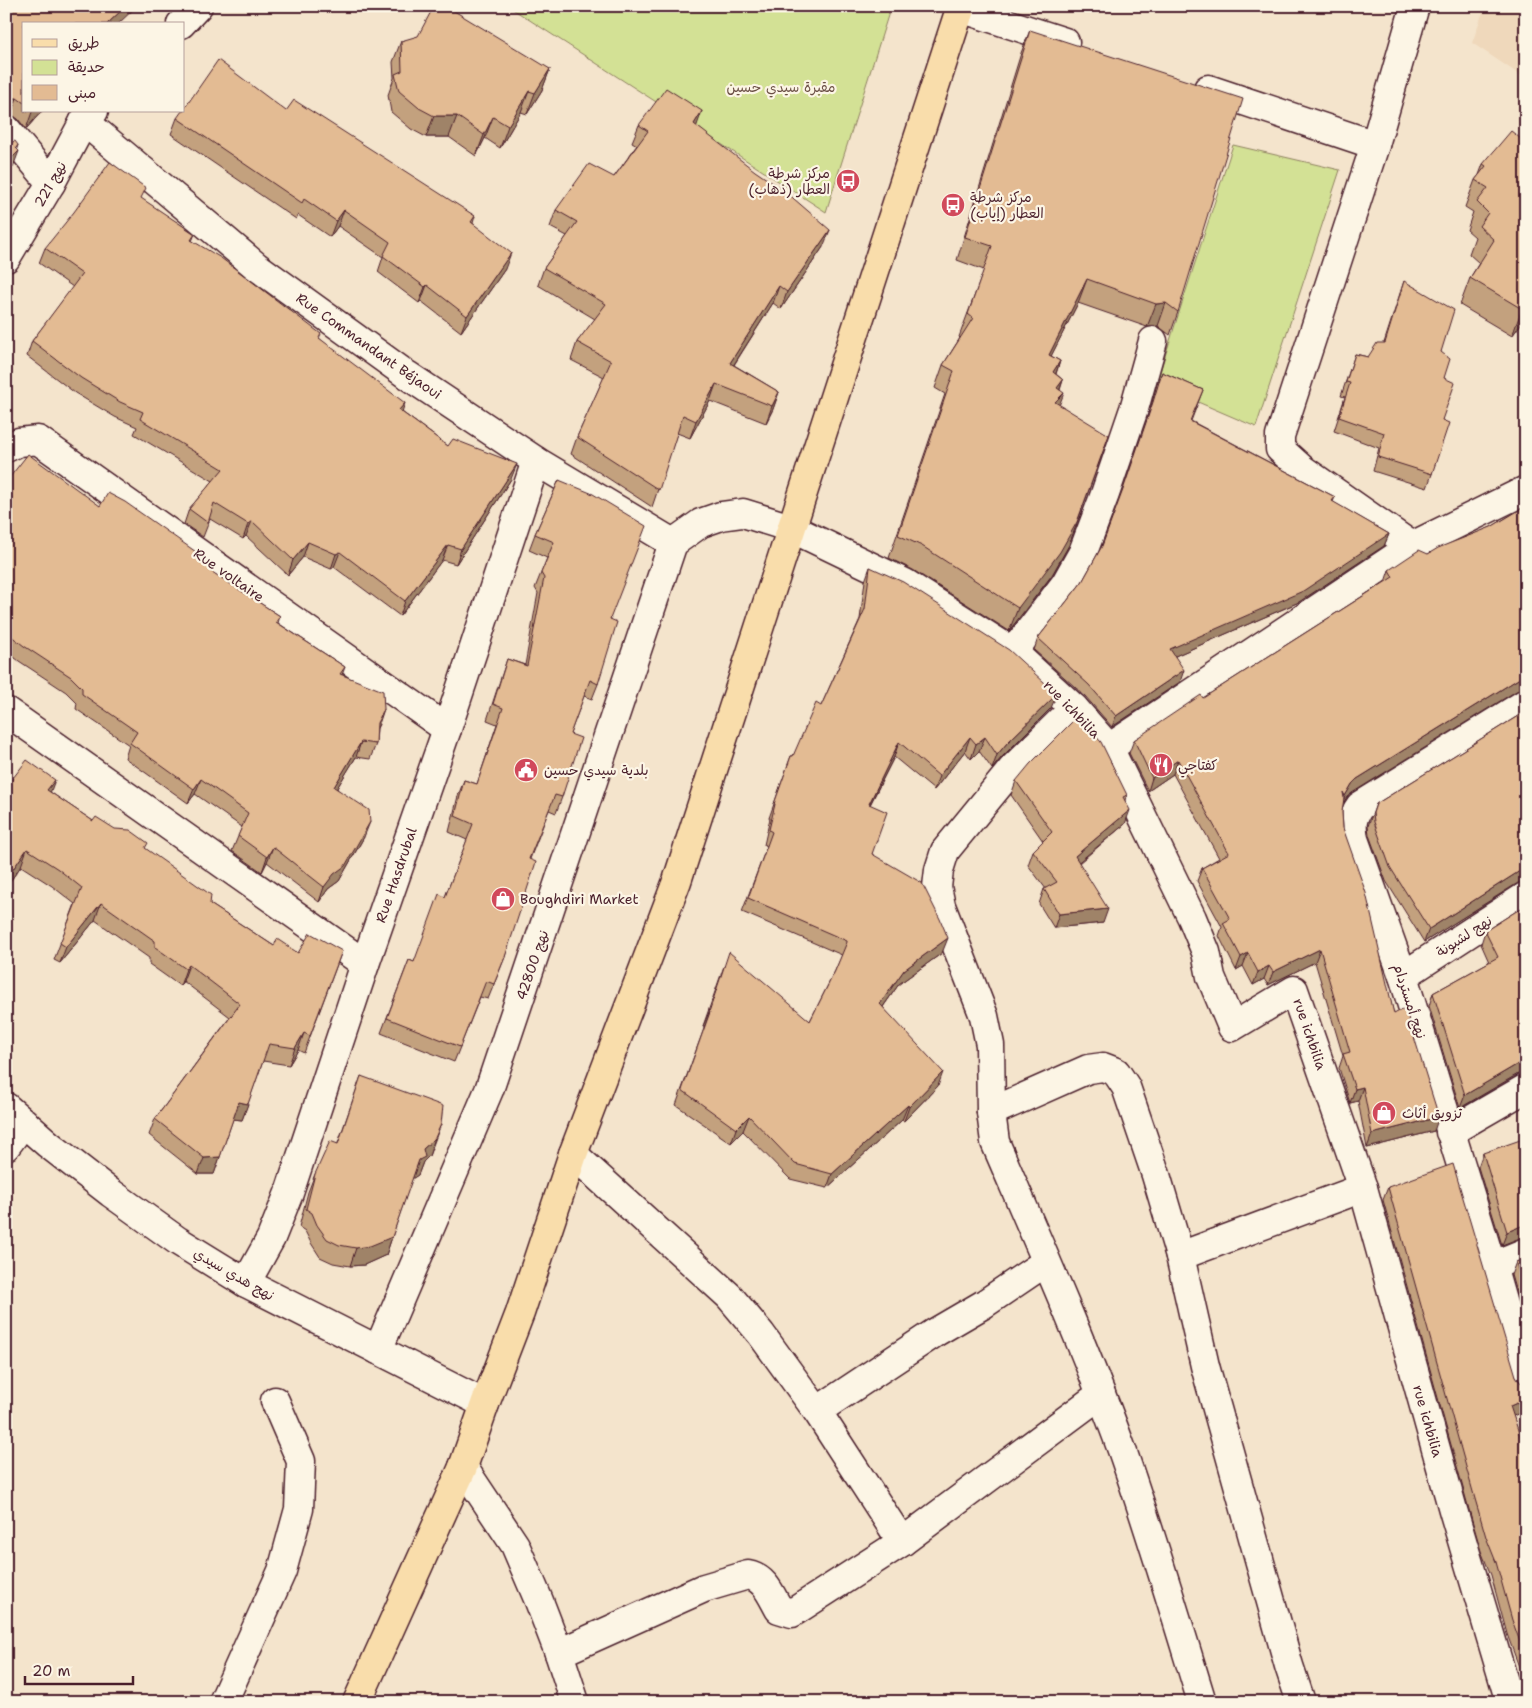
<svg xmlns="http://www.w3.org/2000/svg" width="1532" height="1708" font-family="'Shantell Sans','Playpen Sans Arabic',sans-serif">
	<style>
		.built { fill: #efd8bb }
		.green { fill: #d3e195; stroke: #8e8060 }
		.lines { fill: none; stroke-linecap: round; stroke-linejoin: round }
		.minor-casing { stroke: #4a1f2b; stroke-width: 31 }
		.major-casing { stroke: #4a1f2b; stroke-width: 31 }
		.minor { stroke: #fcf5e5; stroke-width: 28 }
		.major { stroke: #f9ddab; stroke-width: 28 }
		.wall { fill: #c3a17e; stroke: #4a1f2b }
		.shaded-wall { fill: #9f8367; stroke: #4a1f2b }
		.building { fill: #e3bb93; stroke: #4a1f2b }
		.labels { text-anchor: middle; stroke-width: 4.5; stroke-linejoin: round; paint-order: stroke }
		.park-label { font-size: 14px; fill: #6c5046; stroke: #fcf5e5 }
		.poi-label { font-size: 14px; fill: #4a1f2b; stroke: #fcf5e5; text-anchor: start }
		.street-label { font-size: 14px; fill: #4a1f2b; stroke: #fcf5e5 }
	</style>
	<rect width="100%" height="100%" fill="#f4e4cc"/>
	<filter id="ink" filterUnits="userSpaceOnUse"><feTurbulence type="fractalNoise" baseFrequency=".02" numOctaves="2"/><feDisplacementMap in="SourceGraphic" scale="10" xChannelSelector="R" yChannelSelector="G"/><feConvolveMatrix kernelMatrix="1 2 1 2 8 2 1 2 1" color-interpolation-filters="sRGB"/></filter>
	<g filter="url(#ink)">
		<path class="built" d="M1485 6H1526V79L1472 43Z"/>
		<g class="green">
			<path d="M508 6H891L826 212Z"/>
			<path d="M1233 145 1340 170 1256 427 1156 384Z"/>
		</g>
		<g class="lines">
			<g class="minor-casing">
				<g id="minor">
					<path d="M960 8 1065 42"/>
					<path d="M181 24 198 6"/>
					<path d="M1208 89 1375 145"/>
					<path d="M84 121 256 266 407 375 536 461 673 543"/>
					<path d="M6 129 51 183"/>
					<path d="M6 258 51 183 84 121 94 111"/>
					<path d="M6 448 19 442 38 440 447 729"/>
					<path d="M673 543 701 523 721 516 743 513 791 528 905 583 1013 652 1074 708 1109 748 1192 918 1206 952 1211 977 1232 1027 1294 990 1363 1188 1453 1510 1510 1702"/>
					<path d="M1412 546 1302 469 1280 449V436L1375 145 1415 6"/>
					<path d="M1013 652 1065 584 1083 552 1105 494 1134 409 1153 341"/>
					<path d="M1526 703 1360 806C1351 818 1352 826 1354 839L1403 976 1492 1266 1526 1385"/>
					<path d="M1074 708 1013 768 945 851 939 870 937 887 941 906 984 1016 990 1045 991 1112 995 1142C1039 1244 1084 1345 1122 1450 1151 1533 1176 1617 1202 1702"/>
					<path d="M6 711 365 964"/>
					<path d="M1109 748 1412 546 1526 490"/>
					<path d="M1403 976 1526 896"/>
					<path d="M6 1107 48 1144 111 1193 178 1241 246 1283 485 1404"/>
					<path d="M991 1112 1088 1069 1103 1067 1116 1072 1126 1087 1156 1175 1180 1256 1205 1366 1289 1666 1301 1702"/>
					<path d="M1450 1132 1526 1088"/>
					<path d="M6 1146 24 1122"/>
					<path d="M573 1154 729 1296 761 1334 817 1411 902 1542"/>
					<path d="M1180 1256 1363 1188"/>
					<path d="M1492 1266 1526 1252"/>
					<path d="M246 1283 271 1238 289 1193 365 964 447 729 536 461"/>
					<path d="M378 1350 489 1090 673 543"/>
					<path d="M817 1411 936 1332 984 1304 1046 1262"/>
					<path d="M463 1467 515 1545 539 1601 559 1653 575 1702"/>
					<path d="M559 1653 704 1588 748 1575C765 1578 771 1595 779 1609L792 1613 902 1542 1101 1394"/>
					<path d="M223 1702 282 1571 299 1509 301 1461 275 1401"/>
				</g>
			</g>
			<g class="major-casing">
				<path id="major" d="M357 1702 463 1467 485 1404 520 1313 573 1154 677 881 961 6"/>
			</g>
			<use href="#minor" class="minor"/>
			<use href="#major" class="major"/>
		</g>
		<g class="wall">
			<path d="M6 6 24 24V111H42L26 129 18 119 11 114H6Z"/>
			<path d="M1030 30 1178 312 1170 335 1158 326 1147 327 1078 303 1051 356 1060 361 1056 374 1063 380 1060 390 1059 405 1069 545 1052 575 1009 631 913 570 889 558 945 394 935 388 943 365 960 338 959 337 984 270 957 260 1021 53Z"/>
			<path d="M401 41 550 69 542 90 527 114 521 112 500 148 485 138 476 156 449 137H426L411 129 391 112 388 95 394 78 393 62Z"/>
			<path d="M286 111 475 216 473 223 505 269 461 332 421 301 419 303 378 272 383 257 338 226 330 237 298 215 296 219 171 134 177 118Z"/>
			<path d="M639 125 697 126 823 247 781 309 773 303 734 365 779 392 773 409 766 423 710 401 690 438 677 433 652 507 571 454 577 437 604 377 571 360 577 342 595 319 538 285 544 268 567 236 550 227 556 210 614 177 637 145 632 142Z"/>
			<path d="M1526 141V317L1512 336 1460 305 1470 278 1479 263 1469 254 1475 237 1467 230 1473 212 1465 207 1475 180 1479 175 1483 164Z"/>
			<path d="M142 200 195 234 192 241 319 338 402 412 448 446 511 479 456 564 442 560 400 616 334 567 331 569 303 557 288 575 246 536 243 539 210 519 203 537 184 524 189 509 213 481 134 434 137 427 115 417 75 393 27 356 32 341 73 287 39 263 45 248Z"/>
			<path d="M1404 281 1441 352 1444 378 1442 420 1432 474 1427 488 1373 471 1379 448 1334 431 1345 397 1341 396 1355 354 1368 357 1384 343Z"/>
			<path d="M1162 372 1203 390 1191 421 1335 497 1333 502 1389 534 1384 546 1299 602 1175 656 1180 682 1112 727 1085 696 1034 650 1038 638 1082 582 1102 546 1121 494 1149 414 1157 384Z"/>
			<path d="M559 480 611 619 598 684 592 699 584 696 570 734 562 797 556 813 549 810 530 859 505 957 499 972 488 999 480 997 454 1062 381 1033 409 960 414 962 445 897 467 840 449 832 458 796 464 780 477 784 497 724 487 720 507 659 525 665 538 593 535 588 547 558 529 550 535 534Z"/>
			<path d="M6 482 100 506 198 559 211 568 210 571 280 616 278 623 345 667 342 675 379 724 377 728 376 744 370 759 356 757 337 788 364 837 339 881 328 889 319 902 267 862 262 872 232 851 242 827 195 794 188 803 125 758 129 745 76 709 77 703 66 692 19 661 6 651Z"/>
			<path d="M1526 506V688L1518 690 1352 793 1347 797 1343 804 1342 812 1343 828 1394 1014 1434 1131 1367 1148 1358 1101 1350 1103 1339 1068 1343 1056 1315 962 1268 985 1264 979 1253 985 1243 966 1236 970 1219 936 1222 927 1197 881 1202 868 1219 858 1173 774 1148 791 1129 753 1134 740 1203 698 1385 582 1389 570 1428 554 1491 527Z"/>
			<path d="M870 567 1051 708 1002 757 992 769 979 751 971 759 965 751 934 790 894 757 870 805 872 854 942 953 899 984 883 1007 938 1086 904 1121 902 1120 827 1188 790 1179 743 1131 731 1143 676 1105 705 1026H703L724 966 810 1021 835 971 842 955 742 912 767 846 764 845 770 818H769L791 756H793L821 706 860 619 865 581Z"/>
			<path d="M1526 711V880L1518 883 1424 942 1386 881 1369 835 1368 826 1376 804Z"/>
			<path d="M1016 781 1127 795 1125 800V824L1079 863 1103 923 1054 928 1039 904 1044 889H1046L1028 865 1033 851 1043 841 1011 795Z"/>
			<path d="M6 787 50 792 93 821 146 849 210 904 274 946 298 953 342 951 304 1053 298 1050 289 1065 263 1061 242 1120 233 1119 214 1174H198L149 1135 155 1119 230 1017 183 981 180 986 149 964V958L95 920 60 963 54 960 75 904 52 886 21 866 6 887Z"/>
			<path d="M1526 905 1518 1074 1460 1108 1429 1006 1433 993 1489 962 1481 944 1485 931Z"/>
			<path d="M361 1076 441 1124 429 1156 423 1162 418 1175 412 1178 386 1255 364 1265 350 1266 333 1263 320 1257 311 1243 305 1231 299 1227 308 1192 315 1174 338 1143Z"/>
			<path d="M1483 1153 1520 1238 1502 1245 1478 1167Z"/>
			<path d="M1388 1187 1520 1382 1513 1416 1526 1454V1686L1507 1634 1491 1575 1481 1551 1468 1506 1383 1200Z"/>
			<path d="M1526 1258V1327L1511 1275 1516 1262Z"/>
		</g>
		<g class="shaded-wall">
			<path d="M126 6H137L118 24H107Z"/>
			<path d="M550 69 542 90 527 114 535 93Z"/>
			<path d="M529 91 521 112 500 148 508 126Z"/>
			<path d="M9 98H17L11 114H6V99Z"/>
			<path d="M33 111H42L26 129 32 112Z"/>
			<path d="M702 111 696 128 694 124Z"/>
			<path d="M434 116H457L449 137H426Z"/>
			<path d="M493 117 485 138 476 156 484 135Z"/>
			<path d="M18 145 15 155 19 151 13 167 6 174V164Z"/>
			<path d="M344 210 338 226 330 237 336 221Z"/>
			<path d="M830 230 823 247 781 309 787 292Z"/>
			<path d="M511 253 505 269 461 332 467 316Z"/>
			<path d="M1087 279 1078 303 1040 378 1049 355Z"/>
			<path d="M427 285 421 301 419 303 425 287Z"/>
			<path d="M779 286 773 303 724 380 730 363Z"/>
			<path d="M1166 303 1158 326 1147 327 1156 304Z"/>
			<path d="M1526 304V317L1512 336 1522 309Z"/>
			<path d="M1060 361 1052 385 1053 372Z"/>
			<path d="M1063 380 1055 403 1057 388Z"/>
			<path d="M716 384 710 401 690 438 696 421Z"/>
			<path d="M779 392 773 409 766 423 772 406Z"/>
			<path d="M1064 393 1055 416V402Z"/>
			<path d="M405 403 400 418 399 410Z"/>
			<path d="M1109 435 1069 545 1052 575 1009 631 1018 608Z"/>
			<path d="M517 464 511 479 456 564 461 549Z"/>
			<path d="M252 521 246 536 243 539 248 524Z"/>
			<path d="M1389 534 1384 546 1299 602 1166 660 1170 649Z"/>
			<path d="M308 542 303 557 288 575 293 560Z"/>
			<path d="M448 545 442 560 400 616 405 601Z"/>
			<path d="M340 552 334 567 331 569 336 554Z"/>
			<path d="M1184 670 1180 682 1112 727 1116 716Z"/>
			<path d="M1526 675 1525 687 1518 690 1352 793 1347 797 1340 809 1345 796 1352 784 1357 779 1523 676Z"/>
			<path d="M1057 694 1051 708 1002 757 992 769 997 755 1007 743Z"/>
			<path d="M384 709 379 724 372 738 377 723Z"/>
			<path d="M970 737 965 751 934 790 939 776Z"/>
			<path d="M985 737 979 751 971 759 976 744Z"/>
			<path d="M361 742 356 757 329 801 334 787Z"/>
			<path d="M899 742 894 757 863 818 869 804Z"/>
			<path d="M1178 760 1173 774 1148 791 1152 778Z"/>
			<path d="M201 779 195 794 188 803 194 789Z"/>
			<path d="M55 780 49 796 47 790Z"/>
			<path d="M1130 810 1125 824 1069 870 1075 856Z"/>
			<path d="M370 822 364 837 339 881 328 889 319 902 324 887Z"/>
			<path d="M273 847 267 862 262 872 267 857Z"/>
			<path d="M27 849 21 866 6 887V879Z"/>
			<path d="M1526 868V880L1518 883 1424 942 1429 929 1523 869Z"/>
			<path d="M101 903 95 920 60 963 66 947Z"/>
			<path d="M1108 909 1103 923 1054 928 1059 914Z"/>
			<path d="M948 938 942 953 899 984 875 1018 880 1004 904 970Z"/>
			<path d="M1320 949 1315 962 1268 985 1273 972Z"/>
			<path d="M1248 953 1243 966 1236 970 1241 957Z"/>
			<path d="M189 965 183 981 180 986 186 969Z"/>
			<path d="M1269 966 1264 979 1253 985 1258 972Z"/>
			<path d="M709 1012H710L705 1026H703Z"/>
			<path d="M304 1033 298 1050 289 1065 295 1048Z"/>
			<path d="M1526 1060V1073L1518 1074 1460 1108 1465 1095 1523 1061Z"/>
			<path d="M943 1072 938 1086 904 1121 909 1107Z"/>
			<path d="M1363 1087 1358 1101 1350 1103 1355 1089Z"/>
			<path d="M239 1102 248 1104 242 1120 233 1119Z"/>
			<path d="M908 1105 902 1120 827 1188 832 1174Z"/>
			<path d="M749 1116 743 1131 731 1143 736 1129Z"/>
			<path d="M1439 1117 1434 1131 1367 1148 1372 1134Z"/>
			<path d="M435 1138 429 1156 423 1162 418 1175 412 1179 423 1149Z"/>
			<path d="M220 1157 214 1174H198L204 1158Z"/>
			<path d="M1526 1224V1237L1520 1238 1502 1245 1507 1232Z"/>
			<path d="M392 1237 386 1255 364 1265 350 1266 356 1248Z"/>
			<path d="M1526 1399V1410L1505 1420 1510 1406Z"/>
		</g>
		<g class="building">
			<path d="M6 6H126L107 24H24V103L17 98H9L6 99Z"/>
			<path d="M434 6H446L550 69 535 93 529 91 508 126 493 117 484 135 457 116H434L419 108 399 91 395 74 402 71 401 41 418 36Z"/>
			<path d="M1030 30 1243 99 1178 312 1166 303 1156 304 1087 279 1049 355 1060 361 1053 372 1063 380 1057 388 1064 393 1055 402 1109 435 1077 522 1060 552 1018 608 922 546 898 535 954 371 943 365 973 318 968 314 992 246 965 237Z"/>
			<path d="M218 60 286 111 294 100 475 216 471 222 511 253 467 316 427 285 425 287 383 256 390 242 344 210 336 221 304 199 302 203 177 118 182 111H184V109Z"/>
			<path d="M666 88 702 111 694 124 755 171 786 192 830 230 787 292 779 286 730 363 779 392 772 406 716 384 696 421 683 415 659 490 577 437 611 361 577 342 606 304 544 268 577 222 556 210 589 164 614 177 648 131 639 125Z"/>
			<path d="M6 130 10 136 7 140 10 143 15 141 18 145 16 148 19 151 6 164Z"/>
			<path d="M1511 131 1525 142 1526 141V304L1522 309 1470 278 1494 240 1479 226 1488 213 1477 202 1488 188 1475 180 1486 166 1483 164Z"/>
			<path d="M110 162 146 188 141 198 195 234 191 240 221 258 321 334 319 338 405 403 399 410 448 446 453 439 517 464 461 549 448 545 405 601 340 552 336 554 308 542 293 560 252 521 248 524 214 503 208 523 189 509 223 469 140 419 143 412 120 402 81 378 32 341 82 274 45 248 74 212Z"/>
			<path d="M1404 281 1454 310 1441 352 1450 359 1444 378 1455 383 1442 420 1449 423 1432 474 1378 457 1384 433 1339 417 1350 383 1346 382 1355 354 1368 357 1377 343H1385Z"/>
			<path d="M1162 372 1203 390 1190 421 1335 497 1332 501 1389 534 1303 591 1170 649 1184 670 1116 716 1089 685 1038 638 1082 582 1102 546 1124 487 1153 402Z"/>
			<path d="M28 454 100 506 108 493 125 502 199 554 198 559 211 568 209 570 280 616 276 622 345 667 340 674 383 691 384 709 377 723 376 744 361 742 334 787 369 810 370 822 345 866 334 874 324 887 273 847 267 857 238 836 248 813 201 779 194 789 130 743 137 732 82 694V688L71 677 24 646 6 632V482Z"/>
			<path d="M559 480 593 494 646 526 610 619 617 622 598 684 590 680 570 734 581 738 562 797 555 795 529 859 536 862 505 957 494 984 486 981 460 1047 387 1018 409 960 414 962 439 894 445 897 473 824 455 816 464 780 477 784 503 708 493 704 507 659 527 666 544 578 541 573 554 542 535 534Z"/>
			<path d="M1526 506V675L1523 676 1357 779 1352 784 1345 796 1343 792 1344 798 1342 812 1343 828 1366 893 1394 1014 1405 1008 1439 1117 1372 1134 1363 1087 1355 1089 1343 1054 1350 1052 1320 949 1273 972 1269 966 1258 972 1248 953 1241 957 1223 923 1230 919 1202 868 1229 853 1178 760 1152 778 1134 740 1201 695 1203 698 1393 577 1389 570 1419 550 1428 554 1438 548 1491 527Z"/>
			<path d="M870 567 903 582 1009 650 1057 694 1007 743 997 755 985 737 976 744 970 737 939 776 899 742 869 804 887 812 872 854 922 883 940 919 948 938 904 970 880 1004 943 1072 909 1107 908 1105 832 1174 795 1164 749 1116 736 1129 682 1090 710 1012H709L729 952 810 1021 835 971 847 942V941L748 898 772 832 769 830 775 804H774L791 756H793L816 703 821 706 865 609Z"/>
			<path d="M1526 711V868L1523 869 1429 929 1390 867 1374 822 1373 813 1376 804Z"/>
			<path d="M1078 716 1101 742 1127 795 1123 797 1130 810 1075 856 1108 909 1059 914 1044 889 1057 882 1033 851 1052 832 1016 781 1030 764Z"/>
			<path d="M27 760 55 780 47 790 93 821 96 817 115 829 130 830 148 843 145 848 211 895 210 904 274 946 277 939 298 953 310 933 342 951 310 1036 304 1033 295 1048 269 1044 248 1104 239 1102 220 1157 204 1158 155 1119 240 1004 189 965 186 969 155 947V941L101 903 66 947 60 943 82 888 58 869 27 849 6 879V787Z"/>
			<path d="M1526 905V1060L1523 1061 1465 1095 1433 993 1498 957 1485 931Z"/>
			<path d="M361 1076 443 1106 441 1124 435 1138 423 1149 425 1157 419 1160 392 1237 370 1246 356 1248 339 1245 327 1239 317 1225 312 1213 306 1209 315 1174 330 1141 338 1144Z"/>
			<path d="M1526 1138V1224L1507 1232 1483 1153Z"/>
			<path d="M1453 1164 1516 1376 1520 1382 1526 1386V1399L1510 1406 1526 1454V1658L1512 1620 1496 1562 1486 1537 1473 1492 1388 1187Z"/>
			<path d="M1526 1258V1297L1516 1262Z"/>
		</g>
	</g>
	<defs>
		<g id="bus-disc" transform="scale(1.25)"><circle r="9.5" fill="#d1495b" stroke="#fcf5e5"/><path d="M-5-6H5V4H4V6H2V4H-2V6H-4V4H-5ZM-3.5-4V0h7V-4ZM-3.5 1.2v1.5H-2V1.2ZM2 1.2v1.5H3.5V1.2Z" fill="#fff"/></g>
		<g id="restaurant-disc" transform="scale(1.25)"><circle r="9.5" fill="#d1495b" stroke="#fcf5e5"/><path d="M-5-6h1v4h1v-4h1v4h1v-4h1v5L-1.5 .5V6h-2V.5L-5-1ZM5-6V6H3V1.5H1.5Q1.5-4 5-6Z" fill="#fff"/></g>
		<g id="civic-disc" transform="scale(1.25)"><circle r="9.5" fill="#d1495b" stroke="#fcf5e5"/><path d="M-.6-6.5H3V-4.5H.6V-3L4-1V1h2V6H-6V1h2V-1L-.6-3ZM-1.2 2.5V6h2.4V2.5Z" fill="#fff"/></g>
		<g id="shop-disc" transform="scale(1.25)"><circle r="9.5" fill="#d1495b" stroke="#fcf5e5"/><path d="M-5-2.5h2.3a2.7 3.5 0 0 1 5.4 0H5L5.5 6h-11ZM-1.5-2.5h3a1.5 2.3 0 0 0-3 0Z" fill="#fff"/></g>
	</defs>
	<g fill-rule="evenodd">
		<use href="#bus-disc" x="848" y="181"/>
		<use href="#bus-disc" x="953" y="205"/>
		<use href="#restaurant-disc" x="1161" y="765"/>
		<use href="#civic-disc" x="526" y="770"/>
		<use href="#shop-disc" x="503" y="899"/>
		<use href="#shop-disc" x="1384" y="1113"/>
	</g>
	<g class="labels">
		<g class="park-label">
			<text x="781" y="92">مقبرة سيدي حسين</text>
		</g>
		<g class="poi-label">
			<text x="830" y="178" text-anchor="end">مركز شرطة<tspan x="830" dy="16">العطار (ذهاب)</tspan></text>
			<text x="970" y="202">مركز شرطة<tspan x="970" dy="16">العطار (إياب)</tspan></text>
			<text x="1178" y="770">كفتاجي</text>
			<text x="544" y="775">بلدية سيدي حسين</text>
			<text x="520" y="904">Boughdiri Market</text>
			<text x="1402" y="1118">تزويق أثاث</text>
		</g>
		<g class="street-label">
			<text transform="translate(50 184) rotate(-60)" y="5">نهج 221</text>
			<text transform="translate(369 346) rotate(35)" y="5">Rue Commandant Béjaoui</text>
			<text transform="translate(229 575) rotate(35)" y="5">Rue voltaire</text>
			<text transform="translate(1072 709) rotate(46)" y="5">rue ichbilia</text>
			<text transform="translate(396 875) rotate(-71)" y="5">Rue Hasdrubal</text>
			<text transform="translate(1464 936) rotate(-33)" y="5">نهج لشبونة</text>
			<text transform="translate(532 965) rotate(-71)" y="5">نهج 42800</text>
			<text transform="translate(1410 1001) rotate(72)" y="5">نهج أمستردام</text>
			<text transform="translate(1310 1034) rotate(71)" y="5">rue ichbilia</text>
			<text transform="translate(234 1274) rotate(30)" y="5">نهج هدي سيدي</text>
			<text transform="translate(1428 1421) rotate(74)" y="5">rue ichbilia</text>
		</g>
	</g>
	<rect width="1532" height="1708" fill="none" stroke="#fcf5e5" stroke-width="25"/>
	<rect x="12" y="12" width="1507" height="1683" fill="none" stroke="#4a1f2b" stroke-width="2" filter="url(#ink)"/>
	<rect x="22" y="22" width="162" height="90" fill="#fcf5e5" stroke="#b59f9b"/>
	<rect x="32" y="39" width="25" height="8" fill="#f9ddab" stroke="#b59f9b"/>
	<text x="68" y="48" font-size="15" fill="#4a1f2b">طريق</text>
	<rect x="32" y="60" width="25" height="15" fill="#d3e195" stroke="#b59f9b"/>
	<text x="68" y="72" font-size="15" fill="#4a1f2b">حديقة</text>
	<rect x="32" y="85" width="25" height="15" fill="#e3bb93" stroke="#b59f9b"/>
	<text x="68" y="98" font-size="15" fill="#4a1f2b">مبنى</text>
	<path d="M25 1676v8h108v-8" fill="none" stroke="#4a1f2b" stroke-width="2.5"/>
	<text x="32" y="1676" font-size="15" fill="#4a1f2b" stroke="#fcf5e5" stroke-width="4" paint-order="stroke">20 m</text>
</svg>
